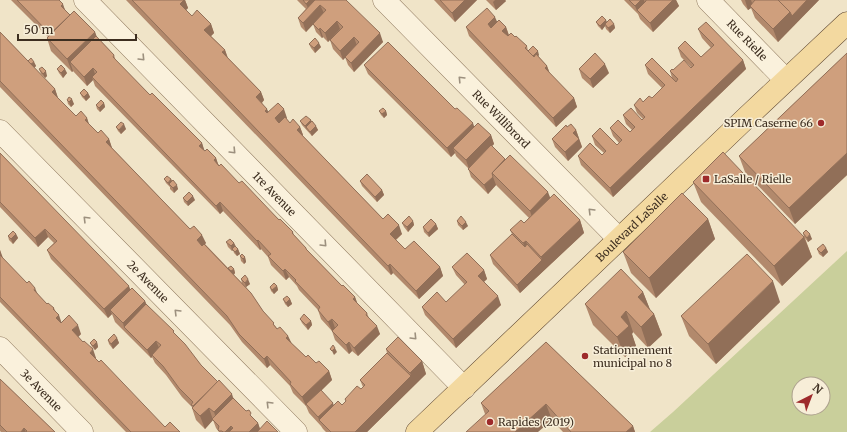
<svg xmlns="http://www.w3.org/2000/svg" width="847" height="432" font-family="Merriweather,serif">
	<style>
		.green { fill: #c9cf9b; fill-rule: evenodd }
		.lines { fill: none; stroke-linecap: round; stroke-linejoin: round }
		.minor-casing { stroke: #8d765c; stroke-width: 23 }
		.major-casing { stroke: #5b4430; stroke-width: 23 }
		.minor { stroke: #faf1dc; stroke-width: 22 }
		.major { stroke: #f3d9a0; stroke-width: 22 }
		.wall { fill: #b2896c }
		.shaded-wall { fill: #916f58 }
		.building { fill: #cf9f7d; stroke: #916f58 }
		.oneway { stroke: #9c907e }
		.poi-dot { fill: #9e2a2b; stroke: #f7eed8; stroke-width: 1.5 }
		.labels { text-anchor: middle; stroke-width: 3; stroke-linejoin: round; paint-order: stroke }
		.street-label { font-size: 11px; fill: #3d2e20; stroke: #f7eed8 }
		.poi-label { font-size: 11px; fill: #3d2e20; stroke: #f7eed8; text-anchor: start }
	</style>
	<rect width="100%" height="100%" fill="#f0e4c8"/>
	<path class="green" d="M847 251V432H650L673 412ZM799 384H823V408H799Z"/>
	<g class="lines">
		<g class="minor-casing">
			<g id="minor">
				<path id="s1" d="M85 0 464 388"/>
				<path id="s2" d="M384 0 619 239"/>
				<path id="s3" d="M708 0 786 80"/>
				<path id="s4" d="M0 131 296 432"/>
				<path id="s5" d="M0 348 82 432"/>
			</g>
		</g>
		<g class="major-casing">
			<g id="major">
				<path id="s6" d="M417 432 746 118 847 23"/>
			</g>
		</g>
		<use href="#minor" class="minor"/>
		<use href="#major" class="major"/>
	</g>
	<g class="wall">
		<path d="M11 0H59L66 11 70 15 95 32 96 36 114 55 116 61 150 95 202 143 204 151 216 158 218 164 293 232 294 235 308 251 342 286 355 297 357 303 367 313 369 318 380 334 358 356 352 351 349 354 335 340 332 331 335 328 332 331 321 319 318 310 299 290 297 286 289 277 286 280 271 265 268 257 261 249 260 250 223 211 220 214 95 86 93 80 87 86 73 71 72 72 51 51 47 38 48 37Z"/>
		<path d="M126 0H185L188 8 186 10 192 16 211 24 214 33 211 36 225 50 228 58 261 92 264 100 262 103 268 112 287 118 286 119 290 123 300 127 303 135V136L383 219 402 234 396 240 405 249 440 267 443 276 419 299 393 273 391 275Z"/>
		<path d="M297 0H346L383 42 354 72 348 65 345 57 343 60 333 49 330 40 340 29 328 42 323 37 322 38 316 32 313 24 306 32 301 27 298 18 306 9Z"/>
		<path d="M434 0H477L455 22Z"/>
		<path d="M486 0H505L506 1 496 10Z"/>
		<path d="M624 0H676L679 6 653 32 640 19 638 14Z"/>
		<path d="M741 0H819L778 42 755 18 751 8 748 10 743 4Z"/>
		<path d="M497 21 506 27 509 35 515 37 527 46 528 51 539 55 538 56 547 66 550 74 574 98 577 107 556 127 469 36 466 27Z"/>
		<path d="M596 22H607L614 24 615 28 610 33 606 29 605 26 602 30 598 26Z"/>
		<path d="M698 29 743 60 746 69 613 197 581 165 578 156 602 155 604 153 595 145 592 136 617 145 619 143 613 136 610 128 630 132 632 130 626 124 623 115 642 120 643 119 637 113 634 105 643 102 652 98 662 88 648 74 645 65 672 78 670 71 691 67 681 57 678 48 701 57 711 48 702 38Z"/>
		<path d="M0 32 28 61 34 62 36 66 34 68 55 89 58 98 76 116 87 118 89 125 98 133 109 139 112 148 190 229 206 243 205 244 228 268 234 269 235 273 234 275 242 283 241 279 250 284 246 287 263 311 276 327 277 329 288 336 291 343 306 357 329 371 332 380 321 391 334 406 342 405 346 402 345 399 361 389 363 387 360 380 387 353 386 349 422 361 426 374 367 432H326L323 429 321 426 309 413 306 406 293 393 290 386 270 365 267 368 242 342 230 325 0 87Z"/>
		<path d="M309 44 321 47 315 53 311 48Z"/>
		<path d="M847 53V175L795 224 745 172 739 156Z"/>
		<path d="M364 65 455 109 474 127 491 135 494 144 492 146 505 159 550 198 580 220 584 233 520 293 493 264 490 255 512 234 510 230 524 223 529 218 496 185 488 194 471 177 468 168 456 156 455 153 451 157 368 74Z"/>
		<path d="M39 69 47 76 45 78 41 74Z"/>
		<path d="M57 69 67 73 63 78 59 73Z"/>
		<path d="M579 69 609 73 593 88 582 78Z"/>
		<path d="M80 93H88L90 97 86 101 82 97Z"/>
		<path d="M67 100 74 104 71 107 68 104Z"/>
		<path d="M104 103 105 107 100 112 97 109 96 105Z"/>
		<path d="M379 111H386L387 115 384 118 381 115Z"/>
		<path d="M311 120 318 130 312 136 302 125 300 121Z"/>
		<path d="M116 127 126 129 121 134 118 131Z"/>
		<path d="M567 127 576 130 582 147 568 161 555 147 552 139Z"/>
		<path d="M0 153 130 290 145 301 146 304 175 334 201 365 258 423 260 429 278 432H219L216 428 213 420 205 429 196 420 192 408V407L182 397 166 375 155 363 152 357 151 358 115 322 112 314 108 318 51 259 47 250 54 243 48 237 38 247 0 207Z"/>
		<path d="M164 179H171L178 189 174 193 170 189V187L166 183Z"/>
		<path d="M360 181 382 190 384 195 377 202 362 186Z"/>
		<path d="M693 182 804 237 803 233 812 239 808 242 805 238 812 257 782 286 701 202Z"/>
		<path d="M183 198 195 200 188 206 184 202Z"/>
		<path d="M708 219 715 239 656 298 631 273 623 252Z"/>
		<path d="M413 221 414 225 408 232 404 227 402 223Z"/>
		<path d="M457 221 468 226 463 230 458 225Z"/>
		<path d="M436 224 438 229 429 237 424 232 423 227Z"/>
		<path d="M16 234 18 238 13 244 9 240 8 236Z"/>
		<path d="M226 242 234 243 236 247 238 249 240 254 237 256 234 253 233 250 232 251 228 247Z"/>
		<path d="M826 248 828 252 823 257 819 254 817 249Z"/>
		<path d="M0 250 2 258 47 304 54 308 61 322 81 334 78 337 96 358V359L165 427 180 432H126L0 302Z"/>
		<path d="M240 256 245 257 246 262 244 264 241 261Z"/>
		<path d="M452 267 484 270 487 279 484 282 501 305 456 348 425 315 422 307 446 302 465 285 456 275Z"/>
		<path d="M277 286 278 290 274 294 271 291 270 287Z"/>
		<path d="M643 292 650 310 654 314 662 335 648 348 633 332 632 334 636 346 625 357 593 325 585 304Z"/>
		<path d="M283 299H290L292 304 288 307 285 304Z"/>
		<path d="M780 302 716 364 689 336 681 316Z"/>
		<path d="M300 319 311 321 312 325 308 330 302 323Z"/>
		<path d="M117 338 119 343 113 349 109 344 108 340Z"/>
		<path d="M97 342 98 347 95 350 92 347 90 343Z"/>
		<path d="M546 342 633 426 635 432H563L552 420 485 414 481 403Z"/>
		<path d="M0 379 55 432H1L0 431Z"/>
	</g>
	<g class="shaded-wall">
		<path d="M184 0H185L188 8 183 13 180 4Z"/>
		<path d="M310 0H322L310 12 306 4Z"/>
		<path d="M465 0H477L455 22 452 13Z"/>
		<path d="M495 0H505L506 1 496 10 493 2Z"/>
		<path d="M641 0H644L646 6 637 11 635 6Z"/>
		<path d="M673 0H676L679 6 653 32 650 23Z"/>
		<path d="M745 0H751L753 6H750L751 8 748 10Z"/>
		<path d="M807 0H819L778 42 773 29 790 12Z"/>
		<path d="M63 4 66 13 61 6Z"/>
		<path d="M320 5 324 13 306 32 303 23Z"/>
		<path d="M495 17 499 26 491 33 488 24Z"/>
		<path d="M606 20 608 24H605V26L602 30 600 26Z"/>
		<path d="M337 21 340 29 328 42 325 33Z"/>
		<path d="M211 24 214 33 208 39 204 30Z"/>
		<path d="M614 24 615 28 610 33 608 28Z"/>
		<path d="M506 27 509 36 505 40 502 31Z"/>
		<path d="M320 28 323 37 322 38 319 30Z"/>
		<path d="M95 32 100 45 70 62 73 71 72 72 67 59Z"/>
		<path d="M380 33 383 42 354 72 351 63Z"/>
		<path d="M354 37 357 46 343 60 340 51Z"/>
		<path d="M319 43 321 47 315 53 314 48Z"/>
		<path d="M225 50 228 59 222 52Z"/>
		<path d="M538 51 539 55 534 61 532 56Z"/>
		<path d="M743 60 746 69 613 197 610 188Z"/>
		<path d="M34 62 36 66 32 70 30 65Z"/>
		<path d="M605 64 609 73 593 88 590 79Z"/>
		<path d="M547 66 550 74 545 68Z"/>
		<path d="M93 68 96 77H92L93 80 87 86 84 77Z"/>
		<path d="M65 69 67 73 63 78 61 73Z"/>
		<path d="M46 71 47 76 45 78 43 74Z"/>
		<path d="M55 89 58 98 55 101 52 92Z"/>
		<path d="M261 92 264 100 259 106 256 97Z"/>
		<path d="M88 93 90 97 86 101 84 97Z"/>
		<path d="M574 98 577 107 556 127 553 118Z"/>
		<path d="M72 99 74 104 71 107 69 102Z"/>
		<path d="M104 103 105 107 100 112 99 108Z"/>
		<path d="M267 109 271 117 265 111Z"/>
		<path d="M284 109 287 118 278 127 275 118Z"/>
		<path d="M386 111 387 115 384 118 382 114Z"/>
		<path d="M87 118 90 127 85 120Z"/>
		<path d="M311 120 312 125 306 127 307 130 305 126Z"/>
		<path d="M473 123 476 132 453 148 455 153 451 157 447 148Z"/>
		<path d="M124 124 126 129 121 134 119 130Z"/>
		<path d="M316 126 318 130 312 136 310 132Z"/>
		<path d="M300 127 303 135 300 138 297 130Z"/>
		<path d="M576 130 582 147 568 161 565 152 573 133Z"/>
		<path d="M491 135 494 144 469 169 466 160Z"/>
		<path d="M109 139 112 148 109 151 106 142Z"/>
		<path d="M202 143 205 152 199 146Z"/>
		<path d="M847 153V175L795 224 789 208Z"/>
		<path d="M216 158 219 167 214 160Z"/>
		<path d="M493 177 496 185 488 194 484 185Z"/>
		<path d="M171 179 173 184H169L170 187 168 183Z"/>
		<path d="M177 185 178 189 174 193 173 188Z"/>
		<path d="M382 190 384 195 377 202 375 197Z"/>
		<path d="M548 192 553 205 534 223 530 211Z"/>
		<path d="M193 196 195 200 188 206 187 202Z"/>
		<path d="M220 202 223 211 220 214 216 206Z"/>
		<path d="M708 219 715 239 656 298 649 278Z"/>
		<path d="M580 220 584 233 520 293 517 285 542 260 541 257Z"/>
		<path d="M413 221 414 225 408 232 407 227Z"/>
		<path d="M466 222 468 226 463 230 462 226Z"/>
		<path d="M436 224 438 229 429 237 428 233Z"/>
		<path d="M399 225 402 234 393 242 390 234Z"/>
		<path d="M45 229 48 237 38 247 35 238Z"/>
		<path d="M16 234 18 238 13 244 11 239Z"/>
		<path d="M810 234 812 239 808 242 807 238Z"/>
		<path d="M202 235 206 243 200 249 197 240Z"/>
		<path d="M804 237 812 257 782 286 774 266Z"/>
		<path d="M258 240 261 249 260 250 257 241Z"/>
		<path d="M526 241 530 253 528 256 523 243Z"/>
		<path d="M234 243 236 247 232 249 233 250 232 251 231 246Z"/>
		<path d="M826 248 828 252 823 257 821 253Z"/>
		<path d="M238 249 240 254 237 256 235 252Z"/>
		<path d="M0 250 3 258 0 261Z"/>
		<path d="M245 257 246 262 244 264 243 259Z"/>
		<path d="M390 264 393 273 391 275 388 266Z"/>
		<path d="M440 267 443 276 419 299 416 291Z"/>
		<path d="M234 269 235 273 231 277 230 272Z"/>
		<path d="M285 269 289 277 286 280 283 271Z"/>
		<path d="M484 270 487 279 481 284 478 276Z"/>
		<path d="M248 279 250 284 246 287 245 283Z"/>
		<path d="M773 281 780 302 716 364 708 344Z"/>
		<path d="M129 286 132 294 110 310 112 314 108 318 104 309Z"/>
		<path d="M277 286 278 290 274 294 272 290Z"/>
		<path d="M35 288 39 297 34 290Z"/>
		<path d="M643 292 651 312 638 297Z"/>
		<path d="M498 296 501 305 456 348 453 339Z"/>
		<path d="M355 297 358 305 353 299Z"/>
		<path d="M290 299 292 304 288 307 286 303Z"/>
		<path d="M145 301 150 313 124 327 123 323Z"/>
		<path d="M626 311 633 332 632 334 636 346 625 357 617 337 621 317Z"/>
		<path d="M654 314 662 335 648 348 641 327Z"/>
		<path d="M59 315 62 324 56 318Z"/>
		<path d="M332 319 335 328 332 331 328 322Z"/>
		<path d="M311 321 312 325 308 330 306 325Z"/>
		<path d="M78 325 81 334 76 339 72 330Z"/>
		<path d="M377 326 380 334 358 356 354 348Z"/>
		<path d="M288 336 292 344 286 338Z"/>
		<path d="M117 338 119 343 113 349 111 344Z"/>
		<path d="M156 341 160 350 152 355V357L151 358 147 350Z"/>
		<path d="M97 342 98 347 95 350 93 346Z"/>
		<path d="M349 342 352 351 349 354 346 345Z"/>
		<path d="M335 348 337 352 334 355 332 351Z"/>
		<path d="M93 349 96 358 93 361 90 353Z"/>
		<path d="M267 356 270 365 267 368 264 359Z"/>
		<path d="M422 361 426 374 367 432H355L411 376 410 373Z"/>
		<path d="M329 371 332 380 306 405V404V406L302 397Z"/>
		<path d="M232 394 236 407 218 425 214 412Z"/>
		<path d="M333 403 336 411 319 420 321 426 318 417Z"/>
		<path d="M546 404 552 420 538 432H515Z"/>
		<path d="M209 408 213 420 205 429 200 416Z"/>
		<path d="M258 423 261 432H249Z"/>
		<path d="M231 426 233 432H225Z"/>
		<path d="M633 426 635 432H626Z"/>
		<path d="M24 428 26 432H21Z"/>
	</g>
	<g class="building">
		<path d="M17 0H59L63 4 61 6 70 15 50 34Z"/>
		<path d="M132 0H184L180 4 192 16 197 10 211 24 204 30 225 50 222 52 261 92 256 97 267 109 265 111 267 113 278 103 284 109 275 118 278 122 279 123 285 117 290 123 293 119 300 127 297 130 383 219 388 214 399 225 390 234 405 249 414 241 440 267 416 291 390 264 388 266Z"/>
		<path d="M303 0H310L306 4Z"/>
		<path d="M315 0H346L380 33 351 63 345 57 359 42 354 37 340 51 330 40 343 27 337 21 325 33 320 28 319 30 313 24 326 10 320 5 303 23 298 18Z"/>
		<path d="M440 0H465L452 13Z"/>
		<path d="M629 0H641L635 6Z"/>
		<path d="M646 0H673L650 23 637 10 646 1Z"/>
		<path d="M755 0H778L790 12 773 29 750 6Z"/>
		<path d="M778 0H807L792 16 790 12Z"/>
		<path d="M487 8 495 17 488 24 491 28 499 20 506 27 502 31 508 36 511 33 515 37 516 36 527 46 525 48 534 57 536 54 547 66 545 68 574 98 553 118 466 27Z"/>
		<path d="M74 11 95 32 67 59 47 38Z"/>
		<path d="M602 16 606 20 600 26 596 22Z"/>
		<path d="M610 19 614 24 608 28 605 24Z"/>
		<path d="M706 22 743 60 610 188 578 156 590 143 602 155 606 151 592 136 600 128 617 145 622 140 610 128 618 120 630 132 635 127 623 115 631 108 642 120 645 117 634 105 640 98 643 102 649 96 652 98 665 85 645 65 652 58 676 82 678 79 670 71 672 69 673 70 684 60 691 68 694 65 678 48 685 41 701 57 714 45 698 29Z"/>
		<path d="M0 32 55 89 52 92 76 116 81 111 87 118 85 120 98 133 101 130 109 139 106 142 190 229 194 226 202 235 197 240 202 246 204 244 251 293 263 311 274 323 273 324 277 329 280 327 288 336 286 338 306 357 308 355 316 363 319 361 329 371 302 397 290 384 291 382 267 356 264 359 239 334 227 316 0 81Z"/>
		<path d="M96 36 114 55 113 57 150 95 152 93 202 143 199 146 205 151 207 149 216 158 214 160 219 166 221 164 239 183 242 181 279 220 280 219 293 232 292 233 306 248V249L342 286 343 285 355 297 353 299 367 313 366 315 377 326 354 348 349 342 346 345 332 331 338 325 332 319 328 322 318 310 320 307 295 281 296 280 285 269 283 271 268 256 271 254 258 240 257 241 220 202 216 206 92 77 97 72 93 68 84 77 70 62Z"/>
		<path d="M315 38 319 43 314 48 309 44Z"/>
		<path d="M388 42 455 109 457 108 473 123 447 148 364 65Z"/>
		<path d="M533 46 538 51 533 56 528 51Z"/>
		<path d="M595 53 605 64 590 79 579 69Z"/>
		<path d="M847 53V153L789 208 739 156Z"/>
		<path d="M31 58 34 62 31 64 28 61Z"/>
		<path d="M61 65 65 69 61 73 57 69Z"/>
		<path d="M42 67 46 71 43 74 39 69Z"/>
		<path d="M84 89 88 93 84 97 80 93Z"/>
		<path d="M69 97 72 99 69 102 67 100Z"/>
		<path d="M101 100 104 103 99 108 96 105Z"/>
		<path d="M383 108 386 111 382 114 379 111Z"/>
		<path d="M306 116 311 120 305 126 300 121Z"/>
		<path d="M312 121 316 126 310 132 306 127Z"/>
		<path d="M121 122 124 124 119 130 116 127Z"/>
		<path d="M478 123 491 135 466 160 453 148Z"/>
		<path d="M571 124 576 130 573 133 579 139 565 152 552 139 566 125 567 127Z"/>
		<path d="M491 145 505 159 492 173 493 177 484 185 468 169Z"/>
		<path d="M723 152 804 237 774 266 693 182Z"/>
		<path d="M0 153 129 286 104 309 47 250 57 241 45 229 35 238 0 202Z"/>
		<path d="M510 155 548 192 530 211 492 173Z"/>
		<path d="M367 174 382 190 375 197 360 181Z"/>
		<path d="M167 176 171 179 168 183 164 179Z"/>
		<path d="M173 180 177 185 173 188 169 184Z"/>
		<path d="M189 192 193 196 187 202 183 198Z"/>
		<path d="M682 193 708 219 649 278 623 252Z"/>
		<path d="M554 194 580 220 541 257 526 241 523 243 510 230 521 220 524 223Z"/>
		<path d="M409 216 413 221 407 227 402 223Z"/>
		<path d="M461 216 466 222 462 226 457 221Z"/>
		<path d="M431 219 436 224 428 233 423 227Z"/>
		<path d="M806 230 810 234 807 238 803 233Z"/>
		<path d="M13 231 16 234 11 239 8 236Z"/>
		<path d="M512 234 525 247 527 244 542 260 517 285 490 255Z"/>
		<path d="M230 239 234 243 231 246 226 242Z"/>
		<path d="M823 244 826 248 821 253 817 249Z"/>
		<path d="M235 246 238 249 235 252 232 249Z"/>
		<path d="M467 253 484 270 478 276 498 296 453 339 422 307 437 292 446 302 467 282 452 267Z"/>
		<path d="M242 254 245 257 243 259 240 256Z"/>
		<path d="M747 254 773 281 708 344 681 316Z"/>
		<path d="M0 255 27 283 29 281 35 288 34 290 47 304 48 303 54 308 53 309 59 315 56 318 61 323 69 315 78 325 72 330 83 342 84 341 93 349 90 353 99 362 101 360 165 427 170 422 180 432H131L0 297Z"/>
		<path d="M231 266 234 269 231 271 228 268Z"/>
		<path d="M621 269 643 292 638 297 654 314 641 327 626 311 621 317 629 326 617 337 585 304Z"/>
		<path d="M245 275 248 279 245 283 241 279Z"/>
		<path d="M274 283 277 286 272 290 270 287Z"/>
		<path d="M132 288 145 301 123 323 110 310Z"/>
		<path d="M287 296 290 299 286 303 283 299Z"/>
		<path d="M146 304 174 331 173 332 185 344 201 365 218 382 193 406 191 405 193 402 179 388 163 366 152 355 161 345 156 341 147 350 124 327Z"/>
		<path d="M304 314 311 321 306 325 300 319Z"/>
		<path d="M114 334 117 338 111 344 108 340Z"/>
		<path d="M398 337 422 361 410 373 386 349Z"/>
		<path d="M94 339 97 342 93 346 90 343Z"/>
		<path d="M546 342 633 426 626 432H571L546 404 515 432H466L489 411 481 403Z"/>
		<path d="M333 345 335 348 332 351 330 349Z"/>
		<path d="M387 353 411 376 355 432H331L319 420 338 401 342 405 346 401 345 399 357 386 361 389 365 385 360 380Z"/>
		<path d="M0 379 55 432H26L27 431 24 428 21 432H7L0 425Z"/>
		<path d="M219 380 232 394 214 412 209 408 200 416 192 408Z"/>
		<path d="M321 390 333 403 318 417 306 404Z"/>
		<path d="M233 398 246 411 249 410 251 413 250 415 258 423 249 432H229L233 428 231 426 225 432H223L222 431H219L218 430 219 426 212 419Z"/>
		<path d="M267 421 278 432H257Z"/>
	</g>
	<defs><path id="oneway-chevron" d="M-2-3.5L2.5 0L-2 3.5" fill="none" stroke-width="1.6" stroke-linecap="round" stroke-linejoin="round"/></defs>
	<g class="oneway">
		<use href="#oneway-chevron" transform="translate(142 58) rotate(46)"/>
		<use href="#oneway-chevron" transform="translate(461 79) rotate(-134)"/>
		<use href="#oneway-chevron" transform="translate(233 151) rotate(46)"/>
		<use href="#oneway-chevron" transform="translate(591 211) rotate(-135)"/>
		<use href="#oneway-chevron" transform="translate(86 219) rotate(-135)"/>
		<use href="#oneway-chevron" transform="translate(324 244) rotate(46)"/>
		<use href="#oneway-chevron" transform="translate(177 312) rotate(-135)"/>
		<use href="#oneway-chevron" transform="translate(414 337) rotate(46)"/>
		<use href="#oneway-chevron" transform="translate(269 404) rotate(-135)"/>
	</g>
	<g class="poi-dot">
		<circle cx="821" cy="123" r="4"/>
		<rect x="702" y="175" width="8" height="8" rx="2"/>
		<circle cx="585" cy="356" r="4"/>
		<circle cx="490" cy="422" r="4"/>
	</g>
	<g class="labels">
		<g class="street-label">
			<text dy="4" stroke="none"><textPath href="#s3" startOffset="56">Rue Rielle</textPath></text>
			<text dy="4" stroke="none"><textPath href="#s2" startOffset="167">Rue Willibrord</textPath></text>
			<text dy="4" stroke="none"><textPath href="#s1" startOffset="271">1re Avenue</textPath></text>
			<text dy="4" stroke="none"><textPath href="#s6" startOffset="297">Boulevard LaSalle</textPath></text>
			<text dy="4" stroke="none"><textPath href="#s4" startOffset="211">2e Avenue</textPath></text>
			<text dy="4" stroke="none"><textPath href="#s5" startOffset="59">3e Avenue</textPath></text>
		</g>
		<g class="poi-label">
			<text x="813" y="127" text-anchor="end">SPIM Caserne 66</text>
			<text x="714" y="183">LaSalle / Rielle</text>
			<text x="593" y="354">Stationnement<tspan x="593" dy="13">municipal no 8</tspan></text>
			<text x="498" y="426">Rapides (2019)</text>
		</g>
	</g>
	<g transform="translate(811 396) rotate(42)"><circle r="19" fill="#f7eed8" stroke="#ada18e"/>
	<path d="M0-3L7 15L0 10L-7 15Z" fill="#9e2a2b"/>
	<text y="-6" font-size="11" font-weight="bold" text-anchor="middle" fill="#3d2e20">N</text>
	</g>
	<path d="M18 34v6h118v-6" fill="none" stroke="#3d2e20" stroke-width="2"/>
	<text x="24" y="34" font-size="12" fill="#3d2e20" stroke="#f7eed8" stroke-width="3" paint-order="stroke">50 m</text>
</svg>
